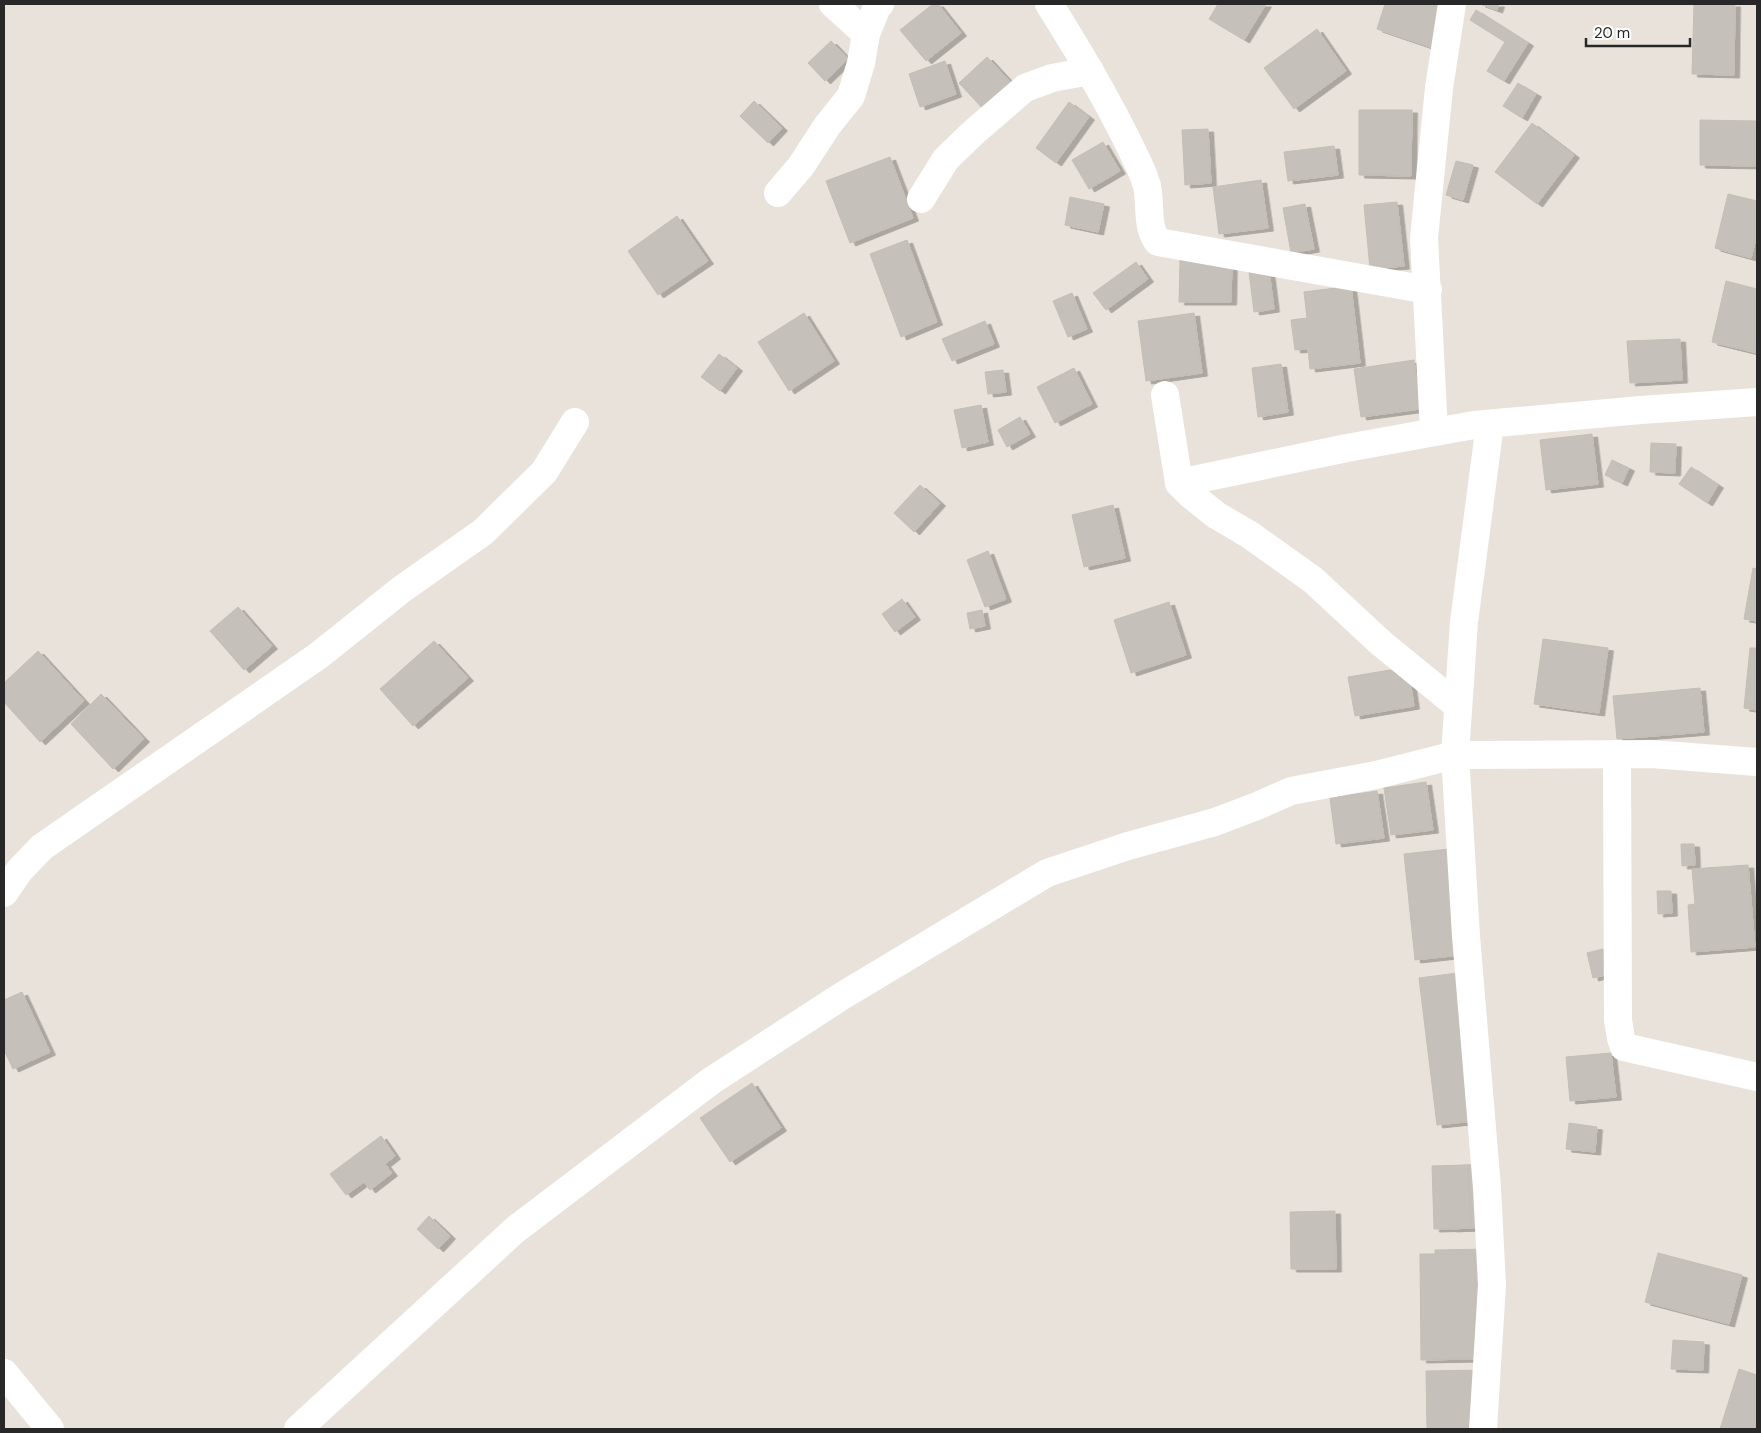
<svg xmlns="http://www.w3.org/2000/svg" width="1761" height="1433" font-family="'DM Sans',sans-serif">
	<style>
		.building { fill: #c5c0b9; stroke: #c4beb4; filter: url(#shadow) }
		.lines { fill: none; stroke-linecap: round; stroke-linejoin: round }
		.street { stroke: #fff; stroke-width: 28 }
	</style>
	<defs>
		<filter id="shadow"><feDropShadow dx="5.5" dy="3" stdDeviation="0" flood-color="#0004"/></filter>
	</defs>
	<rect width="100%" height="100%" fill="#e9e2da"/>
	<g class="building">
		<path d="M933 4H938L961 33 926 61 900 30Z"/>
		<path d="M1218 4H1266L1244 40 1209 19Z"/>
		<path d="M1385 4H1434L1446 8 1433 48 1377 29Z"/>
		<path d="M1480 4H1499L1497 10Z"/>
		<path d="M1694 4H1735L1734 75 1692 74Z"/>
		<path d="M1476 10 1528 43 1504 81 1487 71 1505 42 1470 20Z"/>
		<path d="M1317 29 1346 71 1294 109 1264 68Z"/>
		<path d="M831 41 848 59 825 81 808 63Z"/>
		<path d="M987 57 1013 85 985 111 959 83Z"/>
		<path d="M945 61 956 94 920 107 909 74Z"/>
		<path d="M1518 83 1536 94 1522 118 1503 106Z"/>
		<path d="M754 101 782 128 768 143 740 116Z"/>
		<path d="M1069 102 1089 117 1056 163 1036 148Z"/>
		<path d="M1359 110H1412L1411 176 1359 175Z"/>
		<path d="M1700 120 1757 121V166L1700 165Z"/>
		<path d="M1532 123 1574 155 1537 204 1495 172Z"/>
		<path d="M1208 129 1211 183 1185 185 1182 130Z"/>
		<path d="M1103 142 1120 171 1089 189 1072 160Z"/>
		<path d="M1334 146 1338 175 1288 181 1284 152Z"/>
		<path d="M890 157 913 218 850 243 826 181Z"/>
		<path d="M1456 161 1473 165 1463 200 1446 195Z"/>
		<path d="M1261 180 1268 228 1219 234 1213 187Z"/>
		<path d="M1728 194 1757 201V234L1751 258 1715 248Z"/>
		<path d="M1070 197 1104 204 1098 232 1065 225Z"/>
		<path d="M1397 202 1404 266 1370 269 1364 205Z"/>
		<path d="M1305 204 1314 249 1291 253 1283 208Z"/>
		<path d="M677 216 708 261 658 295 628 251Z"/>
		<path d="M907 240 937 322 901 337 870 254Z"/>
		<path d="M1180 260 1232 261 1231 302H1179Z"/>
		<path d="M1136 262 1148 279 1106 310 1093 293Z"/>
		<path d="M1269 270 1274 309 1254 312 1249 272Z"/>
		<path d="M1726 281 1757 289V353L1712 342Z"/>
		<path d="M1351 286 1360 363 1310 369 1308 349 1295 350 1291 320 1307 318 1304 292Z"/>
		<path d="M1072 293 1087 329 1068 337 1053 301Z"/>
		<path d="M804 313 834 361 789 391 758 342Z"/>
		<path d="M1194 313 1202 373 1146 381 1138 321Z"/>
		<path d="M985 321 994 344 952 361 942 339Z"/>
		<path d="M1680 339 1682 380 1630 383 1627 341Z"/>
		<path d="M719 354 737 368 720 391 701 377Z"/>
		<path d="M1414 360 1420 409 1361 417 1354 369Z"/>
		<path d="M1281 364 1288 412 1258 417 1252 368Z"/>
		<path d="M1074 368 1092 404 1055 423 1037 387Z"/>
		<path d="M1003 370 1006 392 988 394 985 372Z"/>
		<path d="M981 405 988 442 962 448 954 410Z"/>
		<path d="M1020 417 1030 434 1007 447 998 430Z"/>
		<path d="M1592 434 1598 484 1546 490 1540 440Z"/>
		<path d="M1651 443 1676 444 1675 473 1650 472Z"/>
		<path d="M1612 460 1629 468 1622 483 1605 475Z"/>
		<path d="M1691 467 1718 485 1707 503 1679 484Z"/>
		<path d="M920 485 940 503 914 532 894 513Z"/>
		<path d="M1113 505 1125 558 1084 567 1072 515Z"/>
		<path d="M988 551 1006 599 985 607 967 560Z"/>
		<path d="M1753 568 1757 569V621L1744 619Z"/>
		<path d="M902 599 915 617 895 632 882 614Z"/>
		<path d="M1169 602 1186 655 1131 673 1114 620Z"/>
		<path d="M238 607 272 646 244 670 210 631Z"/>
		<path d="M982 610 985 626 970 629 967 613Z"/>
		<path d="M1543 639 1608 648 1599 713 1534 704Z"/>
		<path d="M434 641 468 678 413 726 380 689Z"/>
		<path d="M1750 648H1757V710L1744 708Z"/>
		<path d="M38 651 84 701 40 742 4 702V683Z"/>
		<path d="M1408 667 1414 706 1355 716 1348 677Z"/>
		<path d="M1700 688 1704 732 1617 739 1613 696Z"/>
		<path d="M101 694 144 739 113 769 71 724Z"/>
		<path d="M1426 782 1433 830 1391 835 1384 788Z"/>
		<path d="M1377 791 1384 838 1336 844 1330 798Z"/>
		<path d="M1681 844H1694L1695 865 1682 866Z"/>
		<path d="M1449 849 1461 955 1415 960 1404 854Z"/>
		<path d="M1748 865 1755 947 1691 952 1688 905 1695 904 1692 869Z"/>
		<path d="M1657 891H1671L1672 913 1658 914Z"/>
		<path d="M1603 949 1609 974 1593 978 1587 953Z"/>
		<path d="M1465 972 1483 1120 1437 1125 1419 978Z"/>
		<path d="M22 992 50 1052 13 1069 4 1050V1000Z"/>
		<path d="M1611 1053 1616 1097 1570 1101 1566 1057Z"/>
		<path d="M752 1083 781 1128 730 1162 700 1118Z"/>
		<path d="M1569 1123 1597 1127 1595 1152 1566 1149Z"/>
		<path d="M381 1136 395 1156 385 1164 392 1173 370 1190 364 1182 346 1195 330 1174Z"/>
		<path d="M1484 1164 1487 1227 1451 1229 1449 1166Z"/>
		<path d="M1468 1165 1471 1228 1434 1229 1432 1166Z"/>
		<path d="M1335 1211 1336 1269H1291L1290 1212Z"/>
		<path d="M429 1216 450 1236 438 1249 417 1229Z"/>
		<path d="M1488 1249 1490 1355H1436L1435 1250Z"/>
		<path d="M1658 1253 1742 1275 1729 1324 1645 1302Z"/>
		<path d="M1420 1254H1474L1475 1359 1421 1360Z"/>
		<path d="M1673 1340 1704 1342 1703 1370 1671 1369Z"/>
		<path d="M1739 1369 1757 1375V1429H1720Z"/>
		<path d="M1483 1370 1484 1429H1427L1426 1371Z"/>
	</g>
	<g class="lines">
		<g class="street">
			<path d="M833 4 866 34"/>
			<path d="M1049 4C1082 56 1113 109 1139 165 1142 171 1145 179 1147 186 1151 204 1146 227 1158 242L1428 290"/>
			<path d="M778 193 801 166 827 126 851 96 861 63 866 34 877 7 880 4"/>
			<path d="M921 199 946 159 974 132 1025 88 1052 78 1090 71"/>
			<path d="M1165 395 1179 483 1191 495 1216 515 1250 535 1313 580 1381 643 1458 706"/>
			<path d="M1434 431 1424 238 1439 88 1452 4"/>
			<path d="M1179 483 1347 448 1474 425 1641 410 1757 402"/>
			<path d="M1617 754 1618 1020 1621 1038 1624 1047 1757 1077"/>
			<path d="M4 893 19 871 42 847 318 656 402 589 483 532 544 472 575 422"/>
			<path d="M4 1373 50 1429"/>
			<path d="M298 1429 516 1229 711 1081 842 996 1047 873 1128 846 1215 822 1257 806 1291 791 1376 775 1455 755 1651 754 1757 762"/>
			<path d="M1483 1429 1492 1285 1487 1188 1466 936 1455 755 1464 622 1490 424"/>
		</g>
	</g>
	<rect width="1761" height="1433" fill="none" stroke="#282828" stroke-width="10"/>
	<path d="M1586 38v8h104v-8" fill="none" stroke="#282828" stroke-width="2.5"/>
	<text x="1594" y="38" font-size="15" fill="#282828" stroke="#ffffff" stroke-width="4" paint-order="stroke">20 m</text>
</svg>
